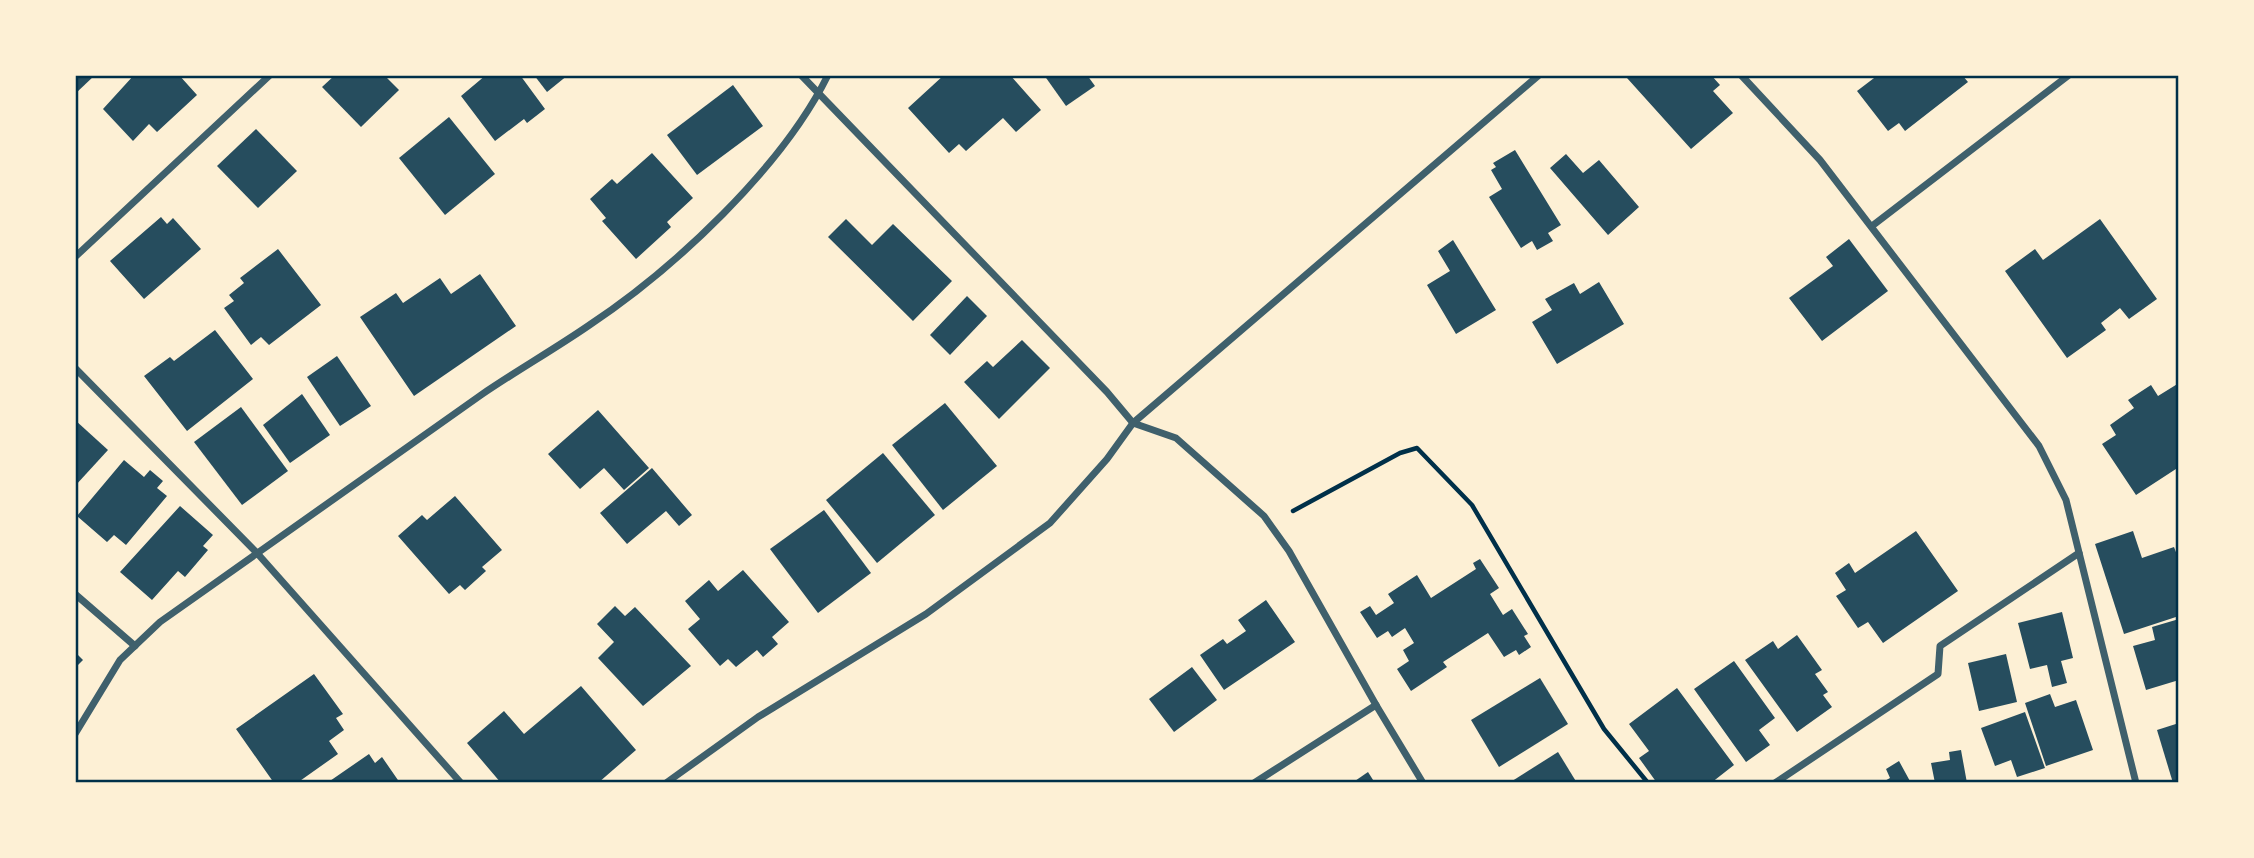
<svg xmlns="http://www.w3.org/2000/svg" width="2254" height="858" font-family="Manrope,sans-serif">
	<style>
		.building { fill: #264d5e }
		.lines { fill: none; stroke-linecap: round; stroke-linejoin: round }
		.path { stroke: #003049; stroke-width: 4.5 }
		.minor { stroke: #3f606c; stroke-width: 7 }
		.neatline { fill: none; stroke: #003049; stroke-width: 2.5 }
	</style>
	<rect width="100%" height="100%" fill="#fdf0d5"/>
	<g class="building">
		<path d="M75 75H95L75 94Z"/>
		<path d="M134 75H179L197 95 157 132 149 124 133 141 103 109Z"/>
		<path d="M335 75H384L399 90 361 127 322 87Z"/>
		<path d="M486 75H520L545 109 527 123 524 119 495 141 461 96Z"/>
		<path d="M534 75H568L547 92Z"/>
		<path d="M944 75H1010L1041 110 1016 132 1003 118 966 151 959 144 949 153 908 108Z"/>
		<path d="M1044 75H1087L1095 86 1066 106Z"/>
		<path d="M1630 75H1711L1720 85 1713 91 1733 113 1691 149 1627 78Z"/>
		<path d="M1878 75H1962L1968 82 1905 131 1899 123 1888 131 1857 91Z"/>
		<path d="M733 85 763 126 697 175 667 135Z"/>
		<path d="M449 117 495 174 445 215 399 158Z"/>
		<path d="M256 129 297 171 258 208 217 166Z"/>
		<path d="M1515 150 1561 225 1548 233 1553 241 1537 250 1532 241 1521 248 1489 197 1502 189 1491 170 1496 167 1493 163Z"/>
		<path d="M652 153 693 198 667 222 671 227 636 259 602 221 606 218 590 199 612 179 617 184Z"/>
		<path d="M1566 154 1583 173 1599 160 1639 207 1608 235 1550 168Z"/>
		<path d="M161 217 167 224 173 218 201 249 144 299 110 261Z"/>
		<path d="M846 219 872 245 893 224 952 281 913 321 828 237Z"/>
		<path d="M2100 219 2157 299 2129 319 2120 308 2101 323 2106 330 2067 358 2005 271 2035 249 2043 260Z"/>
		<path d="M1849 239 1888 291 1822 341 1789 298 1833 266 1826 257Z"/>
		<path d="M1453 240 1496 310 1456 334 1427 285 1450 271 1438 251Z"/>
		<path d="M278 249 321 305 269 345 261 337 251 345 224 308 234 301 229 295 244 283 240 278Z"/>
		<path d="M480 274 516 326 414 396 360 317 396 293 403 303 440 278 451 294Z"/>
		<path d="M1599 282 1624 324 1557 364 1532 322 1552 310 1545 299 1574 283 1580 294Z"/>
		<path d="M967 296 987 316 950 355 930 335Z"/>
		<path d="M215 330 253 379 187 431 144 376 170 357 174 361Z"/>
		<path d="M1022 340 1050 368 999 419 964 382 987 361 993 367Z"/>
		<path d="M337 356 371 406 340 426 307 377Z"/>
		<path d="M2179 383V467L2136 495 2102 444 2116 435 2110 425 2134 408 2128 400 2151 385 2158 396Z"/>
		<path d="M302 394 330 435 290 463 263 425Z"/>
		<path d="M945 403 997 466 943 510 892 445Z"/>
		<path d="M241 407 288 471 242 505 194 442Z"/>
		<path d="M598 410 649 468 624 490 604 468 580 489 548 454Z"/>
		<path d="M75 420 108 450 75 486Z"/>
		<path d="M883 453 935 515 877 563 826 500Z"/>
		<path d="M124 460 144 477 150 470 163 481 157 488 167 496 126 545 114 535 107 542 77 516Z"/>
		<path d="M652 468 692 515 679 526 666 511 627 544 600 513Z"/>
		<path d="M455 496 502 550 482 567 486 571 465 590 460 585 449 594 398 536 422 515 427 520Z"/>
		<path d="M180 506 213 535 203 546 208 550 185 577 178 571 152 600 120 572Z"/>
		<path d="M824 510 871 573 818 613 770 549Z"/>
		<path d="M1916 531 1958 591 1883 643 1868 622 1858 628 1836 596 1846 590 1835 573 1849 563 1855 573Z"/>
		<path d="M2133 531 2142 558 2174 547 2179 560V616L2124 634 2095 544Z"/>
		<path d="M1480 559 1499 588 1490 594 1503 615 1512 609 1528 634 1524 636 1531 647 1519 655 1516 650 1504 657 1488 633 1443 662 1447 667 1411 691 1397 669 1409 661 1403 650 1414 643 1405 628 1392 637 1388 631 1377 638 1360 612 1370 606 1376 615 1394 603 1388 594 1417 575 1431 598 1476 569 1473 563Z"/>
		<path d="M743 570 789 622 772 637 778 644 763 657 757 650 736 667 728 659 720 666 688 629 700 619 685 601 709 580 718 591Z"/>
		<path d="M1266 600 1295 642 1224 690 1200 655 1223 639 1227 644 1246 631 1238 620Z"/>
		<path d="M615 606 625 616 635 607 691 666 643 706 598 658 614 642 597 624Z"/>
		<path d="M2062 612 2073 658 2061 661 2067 683 2052 687 2047 665 2030 669 2018 623Z"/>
		<path d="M2179 619V680L2146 690 2133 646 2155 640 2152 627Z"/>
		<path d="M1797 635 1822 670 1815 674 1828 692 1823 695 1832 707 1797 732 1745 660 1773 641 1778 649Z"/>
		<path d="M75 652 83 660 75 668Z"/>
		<path d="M2006 654 2017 702 1979 711 1968 663Z"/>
		<path d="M1734 661 1775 718 1759 730 1770 745 1746 762 1694 689Z"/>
		<path d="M1192 667 1217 700 1174 732 1149 699Z"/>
		<path d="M314 674 343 714 336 718 344 730 329 741 338 754 297 783H274L236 729Z"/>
		<path d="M1540 678 1568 724 1499 767 1471 720Z"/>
		<path d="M581 686 636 750 598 783H501L467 743 504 711 524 734Z"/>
		<path d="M1677 688 1734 765 1711 783H1657L1639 758 1649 751 1629 724Z"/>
		<path d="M2050 694 2055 707 2076 700 2093 750 2046 766 2025 703Z"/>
		<path d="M2025 712 2045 768 2017 777 2011 760 1995 766 1981 728Z"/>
		<path d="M2179 723V781L2173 783 2157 730Z"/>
		<path d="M1961 750 1967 783H1935L1931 763 1950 760 1949 752Z"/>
		<path d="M1558 752 1577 783H1509Z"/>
		<path d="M369 754 375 763 382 757 400 783H327Z"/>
		<path d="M1899 761 1911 783H1881L1890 778 1886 769Z"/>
		<path d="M1368 772 1375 783H1352Z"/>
	</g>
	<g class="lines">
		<path class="path" d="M1293 511 1400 453 1417 448 1472 505 1604 729 1648 783"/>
		<g class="minor">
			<path d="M801 75 1107 392 1133 423 1176 438 1264 516 1289 551 1376 705 1423 783"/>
			<path d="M1741 75 1820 160 2039 446 2066 500 2136 783"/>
			<path d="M1872 226 2069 75"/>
			<path d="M75 257 270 75"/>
			<path d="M75 368 257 553 461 783"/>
			<path d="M75 594 135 646"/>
			<path d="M75 734 120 660 160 622C267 546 374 470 481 395 516 371 553 350 588 326 674 269 782 168 828 75"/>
			<path d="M666 783 758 717 926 614 1050 523 1107 459 1133 423 1539 75"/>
			<path d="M1254 783 1376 705"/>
			<path d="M1775 783 1938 674 1940 646 2079 553"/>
		</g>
	</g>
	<rect width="2254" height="858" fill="none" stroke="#fdf0d5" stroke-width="154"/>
	<rect x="77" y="77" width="2100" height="704" class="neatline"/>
</svg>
